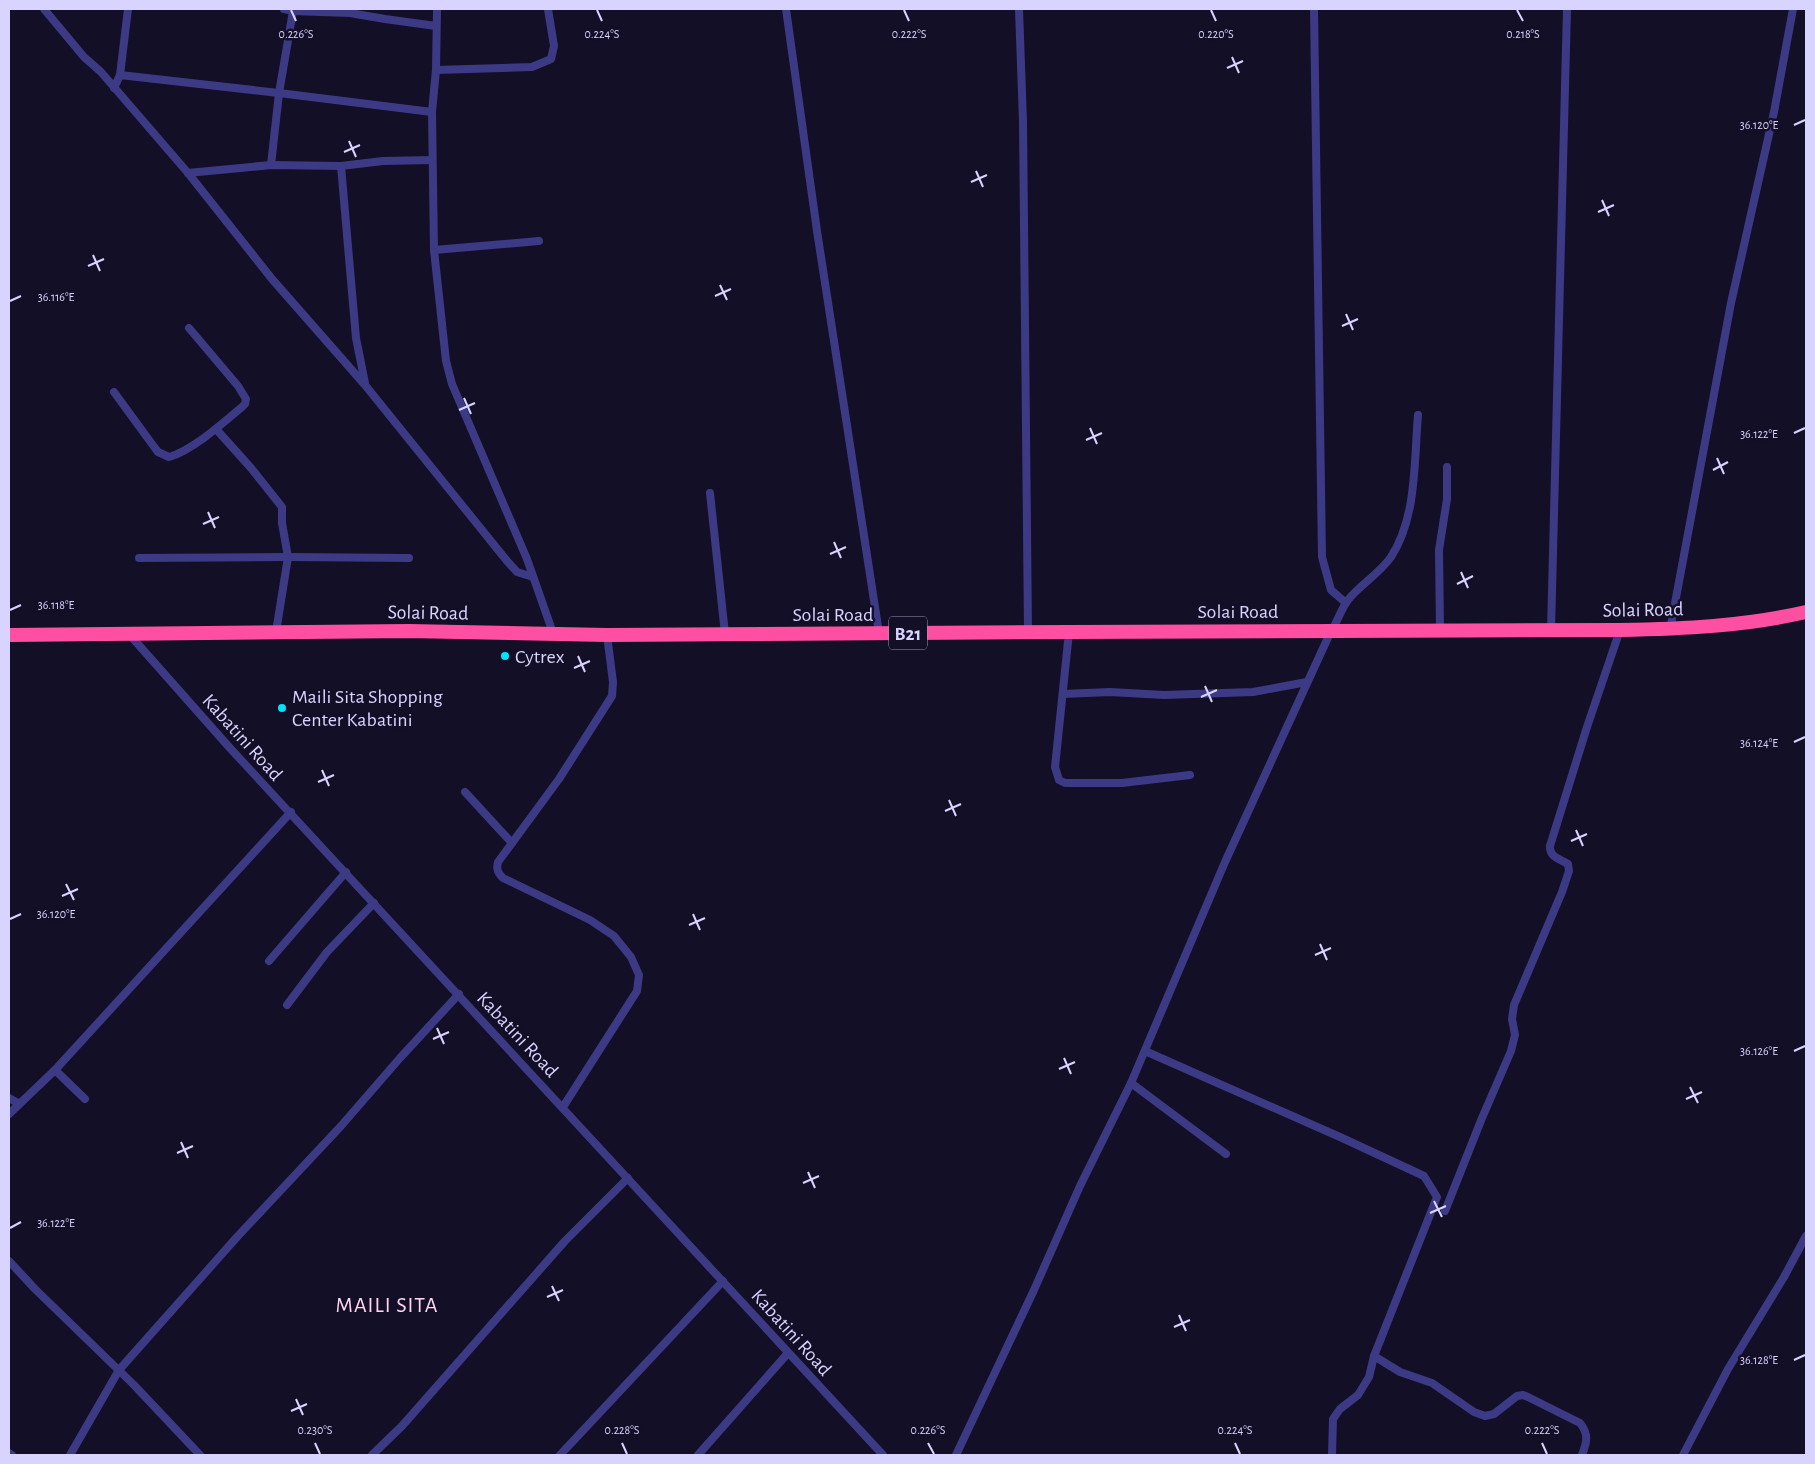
<svg xmlns="http://www.w3.org/2000/svg" width="1815" height="1464" font-family="'Alegreya Sans',sans-serif">
	<style>
		.lines { fill: none; stroke-linecap: round; stroke-linejoin: round }
		.street { stroke: #3d3a85; stroke-width: 8 }
		.highway { stroke: #ff4fa3; stroke-width: 14 }
		.ticks { fill: none; stroke: #d9d4ff; stroke-width: 2 }
		.poi-dot { fill: #00e5ff; stroke: #130f26; stroke-width: 2 }
		.labels { text-anchor: middle; stroke-width: 5; stroke-linejoin: round; paint-order: stroke }
		.shield { fill: #130f26; stroke: #9e99be; stroke-width: 1 }
		.shield-label { font-size: 19px; font-weight: bold; fill: #d9d4ff }
		.street-label { font-size: 20px; fill: #d9d4ff; stroke: #130f26 }
		.poi-label { font-size: 20px; fill: #d9d4ff; stroke: #130f26; text-anchor: start }
		.quarter-label { font-size: 22px; letter-spacing: 1px; fill: #ffd6f0; stroke: #130f26 }
		.ticks-label { font-size: 12px; text-anchor: middle; fill: #d9d4ff; stroke: #130f26; stroke-width: 5; stroke-linejoin: round; paint-order: stroke }
	</style>
	<rect width="100%" height="100%" fill="#130f26"/>
	<g class="lines">
		<g class="street">
			<path d="M44 9 84 57 101 72 188 173 272 279 365 385 507 561 517 572 533 577"/>
			<path d="M284 9 293 11 350 13 385 19 436 26"/>
			<path d="M437 9 436 70 432 112 434 250 446 361 452 384 527 559 553 633"/>
			<path d="M786 9 817 231 879 633"/>
			<path d="M1019 9 1023 122 1028 632"/>
			<path d="M1314 9 1322 557 1331 590 1346 603"/>
			<path d="M436 70 532 67 551 59 554 46 548 9"/>
			<path d="M120 75 128 9"/>
			<path d="M114 88 120 75 279 93 432 112"/>
			<path d="M271 165 279 93 293 11"/>
			<path d="M341 166 356 338 365 383"/>
			<path d="M188 173 271 165 341 166 383 161 432 160"/>
			<path d="M434 250 539 241"/>
			<path d="M114 392 152 444 158 452 169 457C193 450 223 423 242 407L245 404 246 399 238 386 189 328"/>
			<path d="M216 429 251 468 282 507V523L288 557 276 632"/>
			<path d="M710 493 725 634"/>
			<path d="M139 558 288 557 409 558"/>
			<path d="M1440 630 1439 550 1447 499V467"/>
			<path d="M1551 630 1567 9"/>
			<path d="M1670 630 1731 303 1774 112 1793 9"/>
			<path d="M1069 632 1055 767 1059 780 1065 783H1122L1190 775"/>
			<path d="M129 634 229 747 883 1455"/>
			<path d="M1063 694 1110 692 1164 695 1253 692 1307 682"/>
			<path d="M465 792 512 843"/>
			<path d="M269 961 346 872"/>
			<path d="M287 1005 327 952 374 903"/>
			<path d="M1145 1051 1340 1137 1424 1176 1437 1197 1374 1356 1369 1377 1358 1395 1340 1409 1333 1419 1332 1455"/>
			<path d="M55 1070 85 1099"/>
			<path d="M1131 1083 1226 1154"/>
			<path d="M9 1098 18 1103"/>
			<path d="M563 1107 637 991 639 975 631 957 614 936 590 920 503 878C498 873 496 870 498 862L559 779 612 696 613 682 607 635"/>
			<path d="M9 1114 55 1070 291 812"/>
			<path d="M1445 1211 1482 1118 1511 1051 1515 1035 1512 1019 1514 1005 1562 892 1569 871 1568 864C1560 859 1549 857 1550 846L1587 727 1620 630"/>
			<path d="M9 1261 35 1289 134 1385 200 1455"/>
			<path d="M1374 1356 1400 1372 1432 1383 1474 1412 1485 1416 1494 1414 1517 1396 1523 1395 1528 1397 1580 1423C1589 1434 1587 1442 1582 1455"/>
			<path d="M9 1453 12 1455"/>
			<path d="M70 1455 119 1370 237 1237 341 1126 400 1058 459 994"/>
			<path d="M372 1455 402 1426 565 1241 628 1178"/>
			<path d="M560 1455 723 1281"/>
			<path d="M698 1455 788 1353"/>
			<path d="M956 1455 1034 1290 1080 1186 1131 1083 1225 862 1331 631C1338 621 1341 609 1348 600 1360 585 1379 574 1391 557 1417 517 1414 461 1418 415"/>
			<path d="M1683 1455 1728 1369 1784 1277 1806 1236"/>
		</g>
		<path class="highway" d="M9 635 409 631 607 635 1069 632 1620 630C1683 629 1745 626 1806 612"/>
	</g>
	<path class="ticks" d="M291 10 296 21M597 10 602 21M904 10 909 21M1211 10 1216 21M1517 10 1523 21M1232 57 1239 73M1227 68 1243 61M1794 125 1805 120M349 141 356 157M344 152 360 145M976 171 983 187M971 182 987 175M1602 200 1609 216M1598 212 1614 205M93 255 100 271M88 266 104 259M720 285 727 300M715 296 731 289M10 301 21 296M1346 314 1353 330M1342 326 1358 319M464 398 471 414M459 410 475 403M1090 428 1097 444M1794 433 1805 428M1086 440 1102 433M1717 458 1724 474M1713 470 1728 462M208 512 215 528M203 524 219 517M834 542 841 558M830 554 846 547M1461 572 1468 588M1457 584 1473 576M10 610 21 605M578 656 585 672M574 668 590 661M1205 686 1212 702M1201 697 1217 690M1794 742 1805 737M322 770 329 786M318 782 334 775M949 800 956 816M945 811 961 804M1576 830 1583 846M1571 841 1587 834M66 884 74 900M62 896 78 889M693 914 700 930M10 919 21 914M689 925 705 918M1320 944 1327 960M1315 955 1331 948M437 1028 444 1044M433 1039 449 1032M1794 1051 1805 1046M1064 1058 1071 1074M1059 1069 1075 1062M1690 1087 1698 1103M1686 1099 1702 1092M181 1142 188 1158M177 1153 193 1146M808 1172 815 1188M803 1183 819 1176M1434 1201 1442 1217M1430 1213 1446 1206M10 1228 21 1222M552 1286 559 1301M547 1297 563 1290M1179 1315 1186 1331M1174 1327 1190 1320M1794 1360 1805 1355M296 1399 303 1415M291 1411 307 1404M315 1443 320 1454M622 1443 627 1454M928 1443 934 1454M1235 1443 1240 1454M1542 1443 1547 1454"/>
	<g class="poi-dot">
		<circle cx="505" cy="656" r="5"/>
		<circle cx="282" cy="708" r="5"/>
	</g>
	<g class="labels">
		<rect class="shield" x="889" y="616.5" width="38" height="33" rx="4"/>
		<g class="shield-label">
			<text x="908" y="640">B21</text>
		</g>
		<g class="street-label">
			<text transform="translate(1643 609) rotate(-1)" y="7">Solai Road</text>
			<text x="1238" y="618">Solai Road</text>
			<text transform="translate(428 612) rotate(1)" y="7">Solai Road</text>
			<text x="833" y="621">Solai Road</text>
			<text transform="translate(243 737) rotate(48)" y="7">Kabatini Road</text>
			<text transform="translate(518 1034) rotate(47)" y="7">Kabatini Road</text>
			<text transform="translate(792 1332) rotate(48)" y="7">Kabatini Road</text>
		</g>
		<g class="poi-label">
			<text x="515" y="663">Cytrex</text>
			<text x="292" y="703">Maili Sita Shopping<tspan x="292" dy="23">Center Kabatini</tspan></text>
		</g>
		<g class="quarter-label">
			<text x="387" y="1312">MAILI SITA</text>
		</g>
	</g>
	<g class="ticks-label">
		<text x="296" y="38">0.226°S</text>
		<text x="909" y="38">0.222°S</text>
		<text x="1216" y="38">0.220°S</text>
		<text x="1523" y="38">0.218°S</text>
		<text x="602" y="38">0.224°S</text>
		<text x="1759" y="129">36.120°E</text>
		<text x="56" y="301">36.116°E</text>
		<text x="1759" y="438">36.122°E</text>
		<text x="56" y="609">36.118°E</text>
		<text x="1759" y="747">36.124°E</text>
		<text x="56" y="918">36.120°E</text>
		<text x="1759" y="1055">36.126°E</text>
		<text x="56" y="1227">36.122°E</text>
		<text x="1759" y="1364">36.128°E</text>
		<text x="315" y="1434">0.230°S</text>
		<text x="622" y="1434">0.228°S</text>
		<text x="928" y="1434">0.226°S</text>
		<text x="1235" y="1434">0.224°S</text>
		<text x="1542" y="1434">0.222°S</text>
	</g>
	<rect width="1815" height="1464" fill="none" stroke="#d9d4ff" stroke-width="20"/>
</svg>
